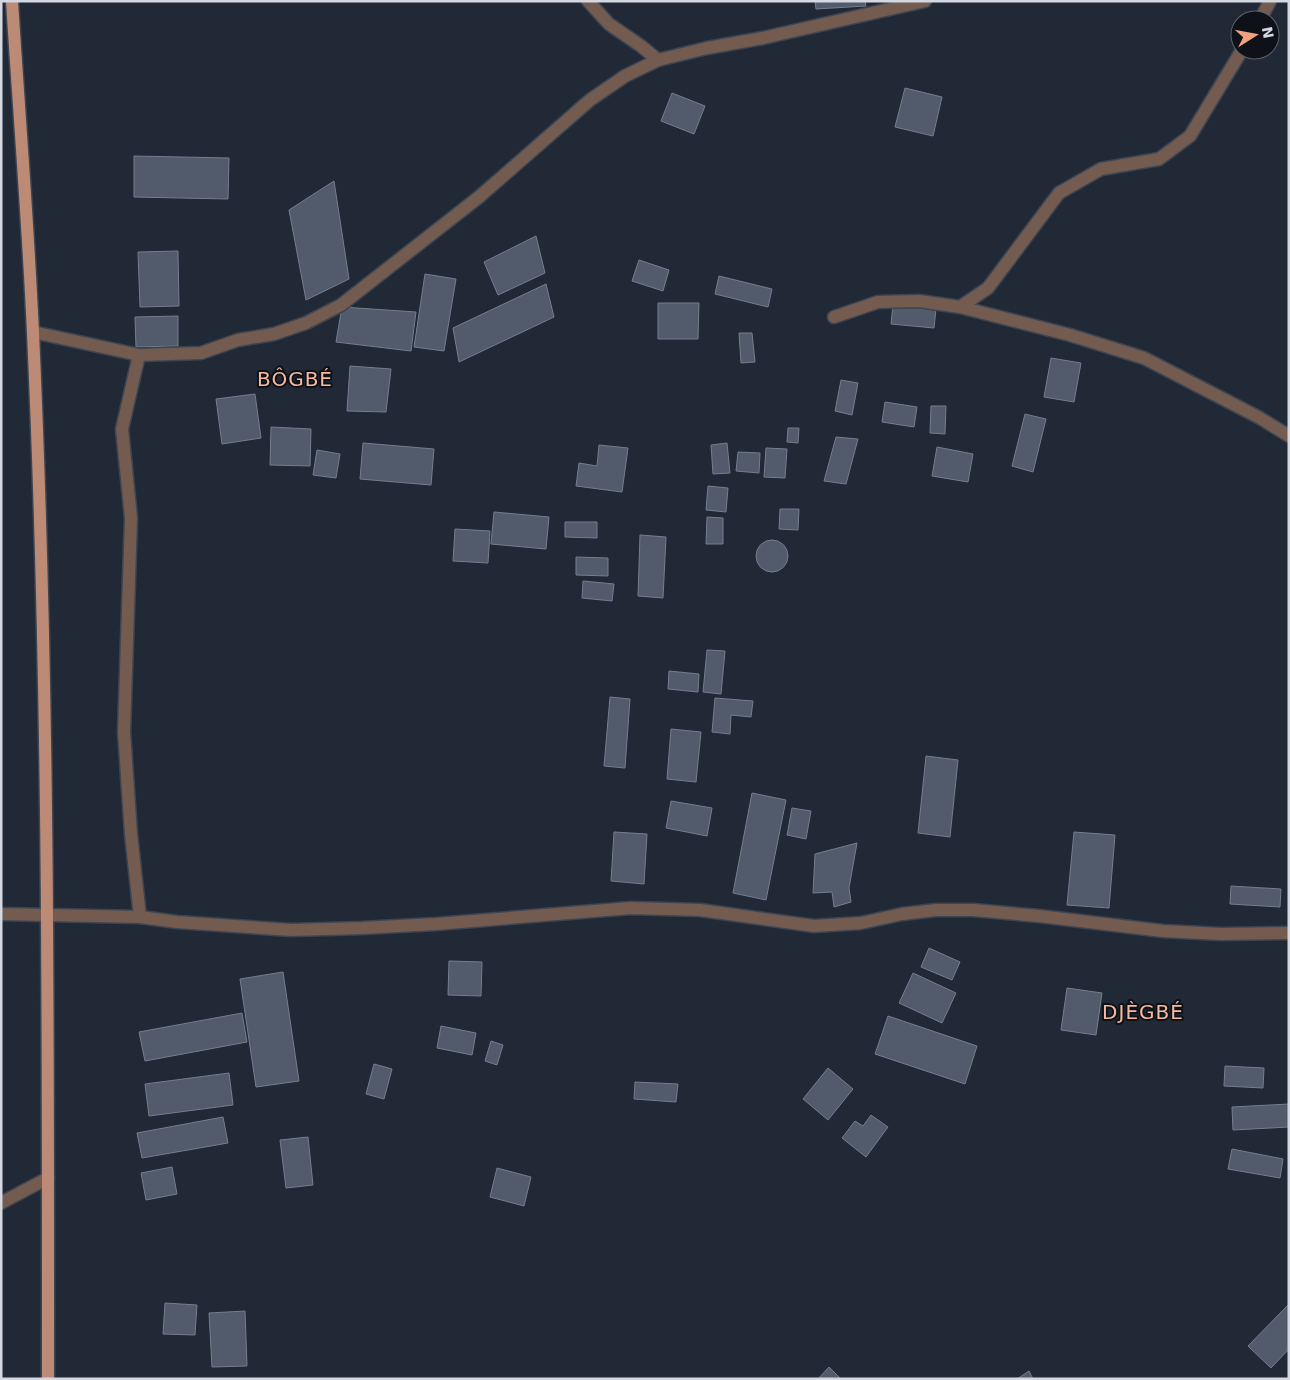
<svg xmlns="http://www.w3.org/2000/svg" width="1290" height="1380" font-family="'DejaVu Sans',sans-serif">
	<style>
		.building { fill: #525b6b; stroke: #747e8e }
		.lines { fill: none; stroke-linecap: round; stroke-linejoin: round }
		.minor-casing { stroke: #3d4552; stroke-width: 15 }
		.primary-casing { stroke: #3d4552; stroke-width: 15 }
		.minor { stroke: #735b50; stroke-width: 12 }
		.primary { stroke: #bd8b75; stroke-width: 12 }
		.labels { text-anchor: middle; stroke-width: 4; stroke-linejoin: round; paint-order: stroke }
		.quarter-label { font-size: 20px; letter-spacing: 1px; fill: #f6b99f; stroke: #0e1218 }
	</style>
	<rect width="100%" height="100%" fill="#212937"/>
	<g class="building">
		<path d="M815 1H865L866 6 816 9Z"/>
		<path d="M905 88 942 97 933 136 895 127Z"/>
		<path d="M672 93 705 106 694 134 661 121Z"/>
		<path d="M134 156 229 158 228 199 134 197Z"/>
		<path d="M334 181 349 279 306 300 289 210Z"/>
		<path d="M536 236 545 273 498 295 484 262Z"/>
		<path d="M178 251 179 306 140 307 138 252Z"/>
		<path d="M639 260 669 270 663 291 632 281Z"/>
		<path d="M425 274 456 279 444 351 414 347Z"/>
		<path d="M719 276 772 289 768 307 715 294Z"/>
		<path d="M546 284 554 317 459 362 453 328Z"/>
		<path d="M658 303H699L698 339H658Z"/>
		<path d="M893 305 936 309 934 328 891 324Z"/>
		<path d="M342 307 416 312 411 351 336 342Z"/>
		<path d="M178 316V346L136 347 135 317Z"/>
		<path d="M739 333H752L755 362 741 363Z"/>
		<path d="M1051 358 1081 363 1074 402 1044 397Z"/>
		<path d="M350 366 391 369 386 412 347 411Z"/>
		<path d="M841 380 858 383 852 415 835 411Z"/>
		<path d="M255 394 261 438 222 444 216 399Z"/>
		<path d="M885 402 917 407 914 427 882 422Z"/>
		<path d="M931 406H946L945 434 930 433Z"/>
		<path d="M1025 414 1046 419 1033 472 1012 466Z"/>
		<path d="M271 427 311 429 310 466 270 465Z"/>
		<path d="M788 428H799L798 443 787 442Z"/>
		<path d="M836 437 858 439 846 484 824 481Z"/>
		<path d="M363 443 434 449 431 485 360 479Z"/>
		<path d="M727 443 730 473 713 474 711 445Z"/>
		<path d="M599 445 628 448 622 492 576 486 579 463 597 466Z"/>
		<path d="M937 447 973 454 968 482 932 476Z"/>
		<path d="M766 448 787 449 785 478 764 477Z"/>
		<path d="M317 450 340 454 336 478 313 475Z"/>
		<path d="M738 452 760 453 759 473 736 471Z"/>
		<path d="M708 486 728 488 726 512 706 510Z"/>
		<path d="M780 509H799L798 530 779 529Z"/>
		<path d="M494 512 549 517 546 549 491 544Z"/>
		<path d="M707 517 723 518V544H706Z"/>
		<path d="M565 522H597V538L565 537Z"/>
		<path d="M455 529 490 531 488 563 453 561Z"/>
		<path d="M640 535 666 537 663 598 638 596Z"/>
		<circle cx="772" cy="556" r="16"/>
		<path d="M576 557 608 558V576L576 575Z"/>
		<path d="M583 581 614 584 612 601 582 598Z"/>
		<path d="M707 650 725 651 721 694 703 692Z"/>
		<path d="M669 671 699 674 698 692 668 689Z"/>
		<path d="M610 697 630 699 625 768 604 766Z"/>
		<path d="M715 698 753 701 751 717 731 715 730 734 712 732Z"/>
		<path d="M671 729 701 732 696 782 667 779Z"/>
		<path d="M926 756 958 760 950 837 918 833Z"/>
		<path d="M752 793 786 800 766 900 733 893Z"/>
		<path d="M671 801 712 808 707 836 666 828Z"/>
		<path d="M792 808 811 811 806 839 787 835Z"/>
		<path d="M614 832 647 834 644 884 611 881Z"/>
		<path d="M1074 832 1115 835 1109 908 1067 905Z"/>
		<path d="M857 843 849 888 851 902 834 907 832 892 813 893 815 854Z"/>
		<path d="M1231 886 1281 889 1280 907 1230 904Z"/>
		<path d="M929 948 960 962 952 980 921 967Z"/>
		<path d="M449 961 482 962 481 996 448 995Z"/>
		<path d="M283 972 299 1081 256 1087 240 979Z"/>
		<path d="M913 973 956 993 942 1023 899 1003Z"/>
		<path d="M1067 988 1102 993 1096 1035 1061 1030Z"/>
		<path d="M242 1013 247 1042 145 1061 139 1032Z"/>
		<path d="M888 1016 977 1046 965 1084 875 1054Z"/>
		<path d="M441 1026 476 1033 472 1055 437 1048Z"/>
		<path d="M491 1041 503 1045 497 1065 485 1061Z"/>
		<path d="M374 1064 392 1069 384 1099 366 1094Z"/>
		<path d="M1225 1066 1264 1068 1263 1088 1224 1086Z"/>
		<path d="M828 1068 853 1089 828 1120 803 1099Z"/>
		<path d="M229 1073 233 1105 149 1116 145 1084Z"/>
		<path d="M635 1082 678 1084 676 1102 634 1099Z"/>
		<path d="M1289 1104V1127L1233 1130 1232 1107Z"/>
		<path d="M871 1115 888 1127 866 1157 842 1138 855 1121 863 1126Z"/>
		<path d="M223 1117 228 1143 142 1158 137 1133Z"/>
		<path d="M308 1137 313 1185 286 1188 280 1140Z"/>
		<path d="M1232 1149 1283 1159 1280 1178 1228 1169Z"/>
		<path d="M172 1167 177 1194 146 1200 141 1173Z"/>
		<path d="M497 1168 531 1177 524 1206 490 1197Z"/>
		<path d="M165 1303 197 1305 195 1335 163 1334Z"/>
		<path d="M1289 1304V1349L1271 1368 1248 1346Z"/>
		<path d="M245 1311 247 1366 212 1367 209 1313Z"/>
		<path d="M829 1367 841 1379H818Z"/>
		<path d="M1029 1371 1033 1379H1017Z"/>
	</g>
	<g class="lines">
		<g class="minor-casing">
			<g id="minor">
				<path d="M588 1 609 24 641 46 658 60"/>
				<path d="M1260 20 1270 1"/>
				<path d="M960 307 1070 335 1144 358 1260 418 1289 436"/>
				<path d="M834 317 878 302 919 301 960 307 988 288 1059 193 1101 169 1159 159 1190 136 1242 50"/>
				<path d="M33 332 139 355 201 353 238 340 274 334 306 323 341 305 479 197 590 100 625 76 658 60 707 48 763 38 925 1"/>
				<path d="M139 355 122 429 131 518 124 732 131 834 140 917"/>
				<path d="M1 914 140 917 177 922 291 930 362 928 436 924 631 908 700 910 814 926 861 923 902 914 936 910H973L1039 916 1163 931 1221 934 1289 933"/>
				<path d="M1 1203 48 1178"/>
			</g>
		</g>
		<g class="primary-casing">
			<path id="primary" d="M12 1C19 112 28 222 33 333 49 681 48 1030 48 1379"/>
		</g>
		<use href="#minor" class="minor"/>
		<use href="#primary" class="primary"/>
	</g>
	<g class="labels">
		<g class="quarter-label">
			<text x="295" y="386">BÔGBÉ</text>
			<text x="1143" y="1019">DJÈGBÉ</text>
		</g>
	</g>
	<rect width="1290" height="1380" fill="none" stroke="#d3d8e1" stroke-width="5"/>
	<g transform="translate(1255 35) rotate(79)"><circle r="24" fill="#0e1218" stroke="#5d6168"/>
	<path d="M0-4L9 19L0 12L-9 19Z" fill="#f1a17d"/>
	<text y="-8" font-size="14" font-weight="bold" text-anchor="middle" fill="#d3d8e1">N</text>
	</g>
</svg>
